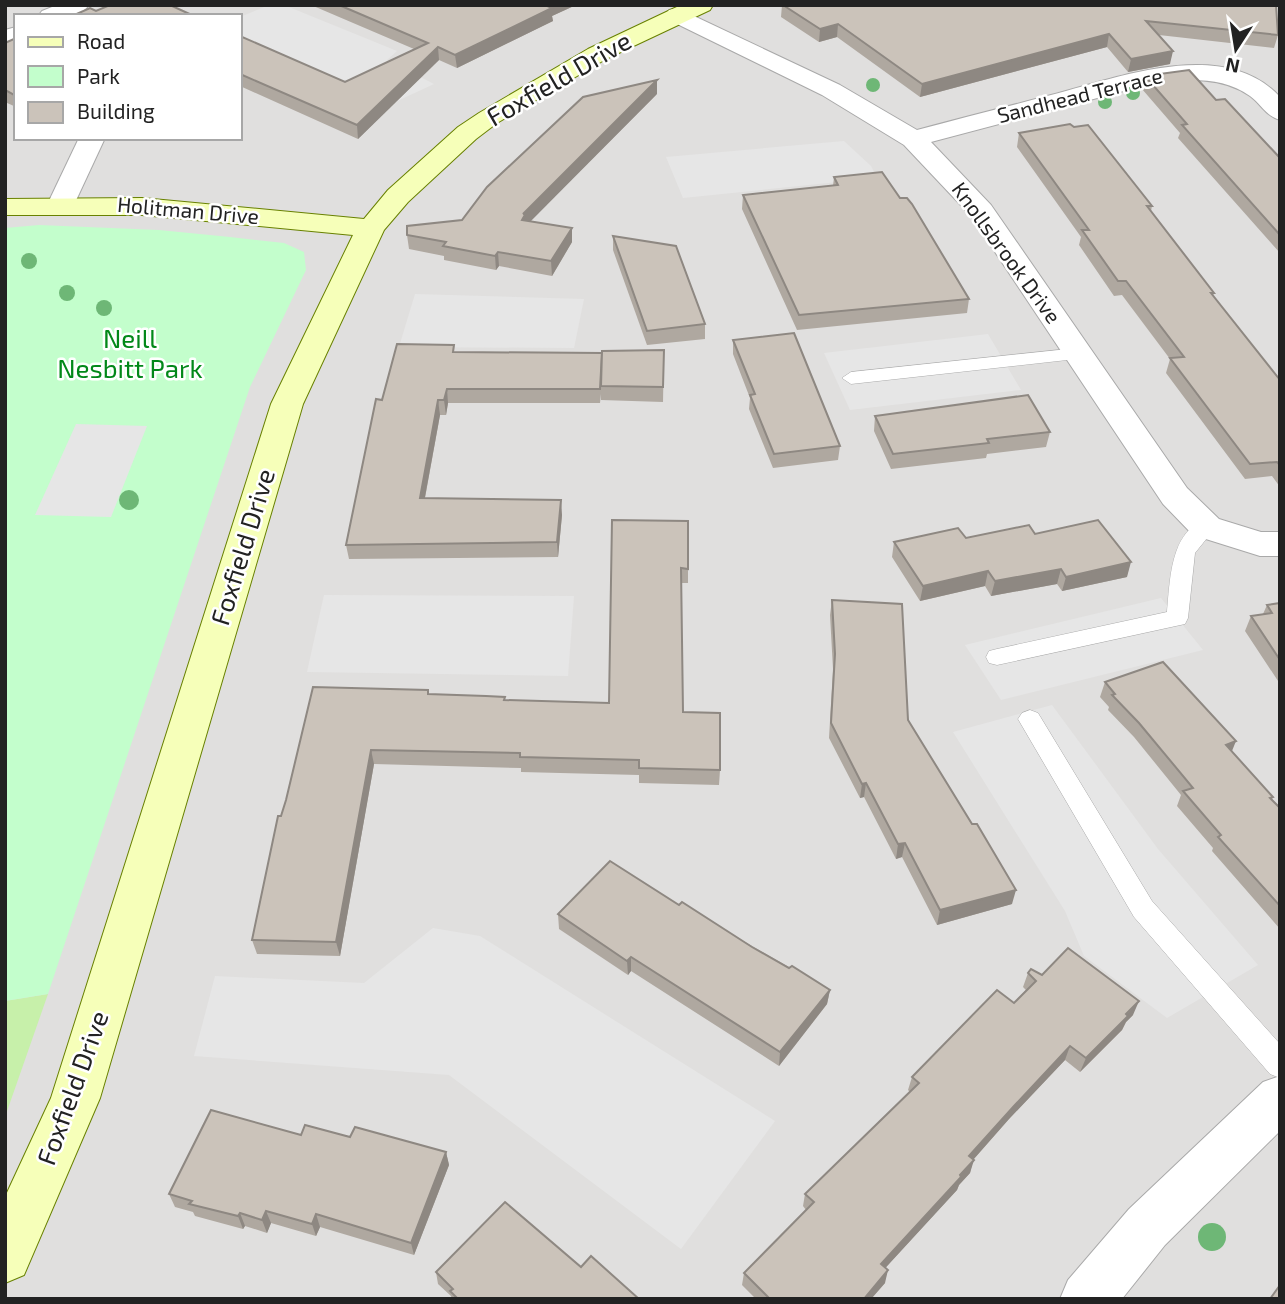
<svg xmlns="http://www.w3.org/2000/svg" width="1285" height="1304" font-family="'Exo 2',sans-serif">
	<style>
		.residential { fill: #e0dfde; fill-rule: evenodd }
		.grass { fill: #c7f0aa }
		.park { fill: #c3fecc }
		.parking { fill: #e6e6e6 }
		.lines { fill: none; stroke-linecap: round; stroke-linejoin: round }
		.lane-casing { stroke: #a9a9a9; stroke-width: 1 }
		.street-casing { stroke: #a9a9a9; stroke-width: 2 }
		.secondary-casing { stroke: #688100; stroke-width: 2 }
		.lane { fill: #fff; fill-rule: evenodd }
		.street { fill: #fff; fill-rule: evenodd }
		.secondary { fill: #f6ffb9; fill-rule: evenodd }
		.tree { fill: #6eb776 }
		.wall { fill: #afa8a0 }
		.shaded-wall { fill: #8e8882 }
		.building { fill: #cbc3ba; stroke: #8e8882; stroke-width: 2 }
		.labels { text-anchor: middle; stroke-width: 5; stroke-linejoin: round; paint-order: stroke }
		.far-street-label { font-size: 21px; fill: #222; stroke: #fff }
		.street-label { font-size: 26px; fill: #222; stroke: #fff }
		.park-label { font-size: 26px; fill: #028819; stroke: #fff }
	</style>
	<rect width="100%" height="100%" fill="#f2f0e8"/>
	<path class="residential" d="M5 5H1280V1299H5ZM16 16H240V138H16Z"/>
	<path class="grass" d="M48 994 5 1117V1001Z"/>
	<path class="park" d="M39 225 159 230 230 237 284 243 304 252 306 270 250 387 48 994 5 1001V228Z"/>
	<g class="parking">
		<path d="M269 5H284L397 51 387 60 434 84 393 103 240 36V17Z"/>
		<path d="M844 141 871 166 877 178 683 198 666 157Z"/>
		<path d="M415 294 584 299 574 348 399 347Z"/>
		<path d="M988 334 1021 390 850 410 824 353Z"/>
		<path d="M76 424 147 426 111 517 35 515Z"/>
		<path d="M324 595 574 596 568 676 307 672Z"/>
		<path d="M1161 598 1203 650 1001 700 965 645Z"/>
		<path d="M1052 705 1158 849 1258 965 1167 1018 1084 956 1065 911 953 732Z"/>
		<path d="M433 928 480 936 775 1121 681 1249 449 1075 194 1056 215 976 364 983Z"/>
	</g>
	<g class="lines">
		<g class="lane-casing">
			<g id="lane">
				<path d="M1078 348 1087 354 1085 358 851 384 842 378 851 372Z"/>
				<path d="M1206 520 1213 522 1216 527 1195 553 1188 618 1185 624 997 665 989 663 986 657 989 651 997 649 1167 612C1170 582 1170 530 1206 520Z"/>
				<path d="M1030 710 1038 713 1152 901 1280 1044V1078L1270 1074 1134 917 1018 719 1022 713Z"/>
			</g>
		</g>
		<g class="street-casing">
			<g id="street">
				<path d="M57 5H89C78 20 55 16 38 16L42 11Z"/>
				<path d="M677 8 840 85 917 130C961 118 1006 107 1051 95 1118 78 1224 36 1280 97V120C1266 116 1261 104 1250 96 1222 76 1186 79 1154 83L931 142 991 205 1187 488 1219 519 1261 532H1280V556H1260L1193 535 1163 504 971 216 904 145 822 95 669 20 665 15 669 10Z"/>
				<path d="M16 27V45L5 48V30Z"/>
				<path d="M79 138H105L72 209 62 211 52 209 48 203Z"/>
				<path d="M1280 1076V1131L1165 1245 1122 1299H1060L1068 1280 1129 1209 1263 1082Z"/>
			</g>
		</g>
		<g class="secondary-casing">
			<path id="secondary" d="M681 5H713L710 10 606 59 497 123 476 139 408 202 384 230 303 404 100 1098 24 1275 5 1283V1197L51 1098 271 404 353 235 142 215H5V199L142 198 364 219 388 190 458 127 479 113 588 49Z"/>
		</g>
		<use href="#lane" class="lane"/>
		<use href="#street" class="street"/>
		<use href="#secondary" class="secondary"/>
	</g>
	<g class="tree">
		<circle cx="873" cy="85" r="7"/>
		<circle cx="1133" cy="93" r="7"/>
		<circle cx="1105" cy="102" r="7"/>
		<circle cx="29" cy="261" r="8"/>
		<circle cx="67" cy="293" r="8"/>
		<circle cx="104" cy="308" r="8"/>
		<circle cx="129" cy="500" r="10"/>
		<circle cx="1212" cy="1237" r="14"/>
	</g>
	<g class="wall">
		<path d="M311 5H576L552 16 553 21 457 68 439 60 358 139 240 86V36L345 82 414 49Z"/>
		<path d="M782 5H1276L1278 35 1274 48 1159 35 1170 64 1128 72 1107 47 920 97 837 37 819 42 781 17Z"/>
		<path d="M16 38V107L5 102V43Z"/>
		<path d="M1145 76 1216 100 1280 158V253L1178 138 1180 133 1142 89Z"/>
		<path d="M657 94 530 221 572 228V242L552 276 499 266 496 270 444 260V256L409 249 407 235 462 220Z"/>
		<path d="M1019 133 1152 206 1151 211 1214 293 1213 296 1280 380V487L1272 476 1245 479 1166 373 1170 359 1122 295 1114 296 1079 245 1081 237 1017 147Z"/>
		<path d="M834 177 969 299 967 313 797 330 742 209 743 195 833 186Z"/>
		<path d="M613 236 705 324V339L647 345 613 250Z"/>
		<path d="M733 340 840 446 838 460 773 468 749 409 750 398 733 354Z"/>
		<path d="M664 350 663 402 601 400V394L600 403H448L446 415H440L425 498 562 515 558 557 349 559 346 545 382 400 455 352 602 353Z"/>
		<path d="M875 416 1050 432 1046 447 987 454 986 458 891 469 874 431Z"/>
		<path d="M612 520 688 569V583H681L683 712 720 770 719 785 639 783V775L521 772V768L374 764 340 956 257 954 252 940 281 816 286 800 428 690 429 694 505 700 609 703Z"/>
		<path d="M1035 534 1127 577 1062 591 1057 584 991 596 985 586 920 601 892 557 894 542Z"/>
		<path d="M832 600 908 720 1012 904 937 925 902 857 896 859 864 797 860 798 829 738 833 669 830 615Z"/>
		<path d="M1280 603V684L1245 631 1251 616 1263 614 1267 605Z"/>
		<path d="M1105 682 1232 751 1273 797 1272 799 1280 808V929L1212 851 1213 848 1177 806 1181 795 1134 737 1108 710 1109 707 1100 697Z"/>
		<path d="M679 905 830 990 827 1004 779 1066 631 971 628 975 559 929 558 914Z"/>
		<path d="M1028 973 1133 1015 1126 1022 1122 1030 1080 1072 1065 1060 1009 1119 973 1160 970 1173 959 1185 957 1190 885 1268V1283L871 1299H756L742 1285 744 1273 806 1210 803 1206 805 1194 910 1092 908 1090 912 1077 1014 1003 1026 990 1023 987Z"/>
		<path d="M301 1135 350 1137 446 1152 449 1165 414 1255 320 1227 316 1236 271 1223 267 1233 245 1226 243 1229 195 1216 193 1212 175 1207 169 1194Z"/>
		<path d="M581 1267 639 1299H452L451 1296 438 1284 436 1272Z"/>
	</g>
	<g class="shaded-wall">
		<path d="M548 5H576L552 16 553 21 457 68 455 55Z"/>
		<path d="M838 24 837 37 819 42 820 29Z"/>
		<path d="M1109 34 1107 47 920 97 922 84Z"/>
		<path d="M438 47 439 60 358 139 357 125Z"/>
		<path d="M1173 51 1170 64 1128 72 1131 59Z"/>
		<path d="M657 80V94L527 225 522 220 523 214Z"/>
		<path d="M572 228V242L552 276 551 261Z"/>
		<path d="M498 252 499 266 496 270 495 256Z"/>
		<path d="M447 389 448 403 446 415 444 400Z"/>
		<path d="M438 400 440 415 422 513 420 498Z"/>
		<path d="M561 500 562 515 558 557 557 542Z"/>
		<path d="M1131 562 1127 577 1062 591 1066 577Z"/>
		<path d="M1061 569 1057 584 991 596 995 581Z"/>
		<path d="M988 571 985 586 920 601 923 586Z"/>
		<path d="M1236 741 1230 756 1226 745Z"/>
		<path d="M371 750 374 764 340 956 336 942Z"/>
		<path d="M866 783 864 797 860 798 862 784Z"/>
		<path d="M905 843 902 857 896 859 898 844Z"/>
		<path d="M1016 890 1012 904 937 925 940 910Z"/>
		<path d="M631 957V971L628 975 627 961Z"/>
		<path d="M830 990 827 1004 779 1066 780 1052Z"/>
		<path d="M1139 1001 1133 1015 1126 1022 1122 1030 1080 1072 1086 1058Z"/>
		<path d="M1070 1046 1065 1060 1009 1119 965 1169 969 1156 1014 1106Z"/>
		<path d="M446 1152 449 1165 414 1255 411 1243Z"/>
		<path d="M974 1160 970 1173 959 1185 957 1190 878 1276 881 1264 960 1175Z"/>
		<path d="M266 1211 271 1223 267 1233 262 1220Z"/>
		<path d="M240 1213 245 1226 243 1229 238 1216Z"/>
		<path d="M316 1214 320 1227 316 1236 312 1224Z"/>
		<path d="M888 1270 885 1283 871 1299H864Z"/>
	</g>
	<g class="building">
		<path d="M110 5H170L194 16H72L90 8 96 11Z"/>
		<path d="M339 5H548L547 6 552 8 455 55 438 47 357 125 240 74V36L345 82 428 43Z"/>
		<path d="M783 5H1276L1278 35 1146 21 1173 51 1131 59 1109 34 922 84 838 24 820 29Z"/>
		<path d="M16 38V96L5 90V43Z"/>
		<path d="M1189 70 1216 100 1225 99 1280 158V235L1182 125 1187 124 1145 76Z"/>
		<path d="M657 80 523 214 526 213 522 220 572 228 551 261 498 252 495 256 443 246 446 242 407 235V226L462 220 487 187 583 97Z"/>
		<path d="M1070 124 1074 127 1088 125 1152 206H1147L1214 293H1211L1280 380V465L1277 462 1250 464 1170 358 1184 357 1126 281H1118L1082 230H1089L1019 133Z"/>
		<path d="M882 172 900 198H907L912 204 969 299 799 315 743 195 838 185 834 177Z"/>
		<path d="M613 236 676 246 705 324 647 331Z"/>
		<path d="M794 333 840 446 774 454 750 395 755 394 733 340Z"/>
		<path d="M397 344 454 345 453 352 602 353 600 389H447L444 400H438L420 498 561 500 557 542 346 545 376 399 382 400Z"/>
		<path d="M664 350 663 387 601 386 602 351Z"/>
		<path d="M1028 395 1050 432 987 439 989 443 893 454 875 416Z"/>
		<path d="M612 520 688 521V569L681 568 683 712 720 713V770L639 768V760L520 757V753L371 750 336 942 252 940 278 816H281L286 800 313 687 428 690V694L486 696 505 697 504 700 609 703Z"/>
		<path d="M1098 520 1131 562 1066 577 1061 569 995 581 988 571 923 586 894 542 958 528 966 538 1029 525 1035 534Z"/>
		<path d="M832 600 902 604 908 720 972 824H977L1016 890 940 910 905 843 898 844 866 783 862 784 831 723 835 654Z"/>
		<path d="M1280 603V660L1251 616 1272 613 1267 605Z"/>
		<path d="M1163 662 1236 741 1226 745 1273 797 1270 798 1280 808V906L1218 837 1221 835 1183 791 1193 788 1139 723 1112 695 1115 694 1105 682Z"/>
		<path d="M610 861 679 905 682 902 752 947 789 968 792 966 830 990 780 1052 631 957 627 961 558 914Z"/>
		<path d="M1068 948 1139 1001 1126 1014 1128 1016 1086 1058 1070 1046 1014 1106 969 1156 974 1160 960 1175 961 1177 881 1264 888 1270 864 1299H770L744 1273 814 1202 805 1194 919 1083 912 1077 997 990 1014 1003 1036 981 1028 973 1031 969 1042 975Z"/>
		<path d="M211 1110 301 1135 305 1125 350 1137 355 1127 446 1152 411 1243 316 1214 312 1224 266 1211 262 1220 240 1213 238 1216 189 1204 192 1201 169 1194Z"/>
		<path d="M505 1202 581 1267 591 1256 639 1299H458L450 1291 453 1289 436 1272Z"/>
		<path d="M1280 1285V1299H1270Z"/>
	</g>
	<g class="labels">
		<g class="far-street-label">
			<text transform="translate(1080 96) rotate(-14)" y="7">Sandhead Terrace</text>
			<text transform="translate(188 211) rotate(5)" y="7">Holitman Drive</text>
			<text transform="translate(1006 253) rotate(54)" y="7">Knollsbrook Drive</text>
		</g>
		<g class="street-label">
			<text transform="translate(559 79) rotate(-30)" y="9">Foxfield Drive</text>
			<text transform="translate(243 547) rotate(-73)" y="9">Foxfield Drive</text>
			<text transform="translate(73 1088) rotate(-70)" y="9">Foxfield Drive</text>
		</g>
		<g class="park-label">
			<text x="130" y="348">Neill<tspan x="130" dy="30">Nesbitt Park</tspan></text>
		</g>
	</g>
	<rect width="1285" height="1304" fill="none" stroke="#222222" stroke-width="14"/>
	<rect x="14" y="14" width="228" height="126" fill="#ffffff" stroke="#a7a7a7" stroke-width="2"/>
	<rect x="28" y="37" width="35" height="10" fill="#f6ffb9" stroke="#a7a7a7" stroke-width="2"/>
	<text x="77" y="49" font-size="21" fill="#222222">Road</text>
	<rect x="28" y="66" width="35" height="21" fill="#c3fecc" stroke="#a7a7a7" stroke-width="2"/>
	<text x="77" y="84" font-size="21" fill="#222222">Park</text>
	<rect x="28" y="102" width="35" height="21" fill="#cbc3ba" stroke="#a7a7a7" stroke-width="2"/>
	<text x="77" y="119" font-size="21" fill="#222222">Building</text>
	<g transform="translate(1236 49) rotate(192)" stroke="#ffffff" stroke-width="5" paint-order="stroke">
	<path d="M0-5L12 26L0 18L-12 26Z" fill="#222222"/>
	<text y="-10" font-size="19" font-weight="bold" text-anchor="middle" fill="#222222">N</text>
	</g>
</svg>
